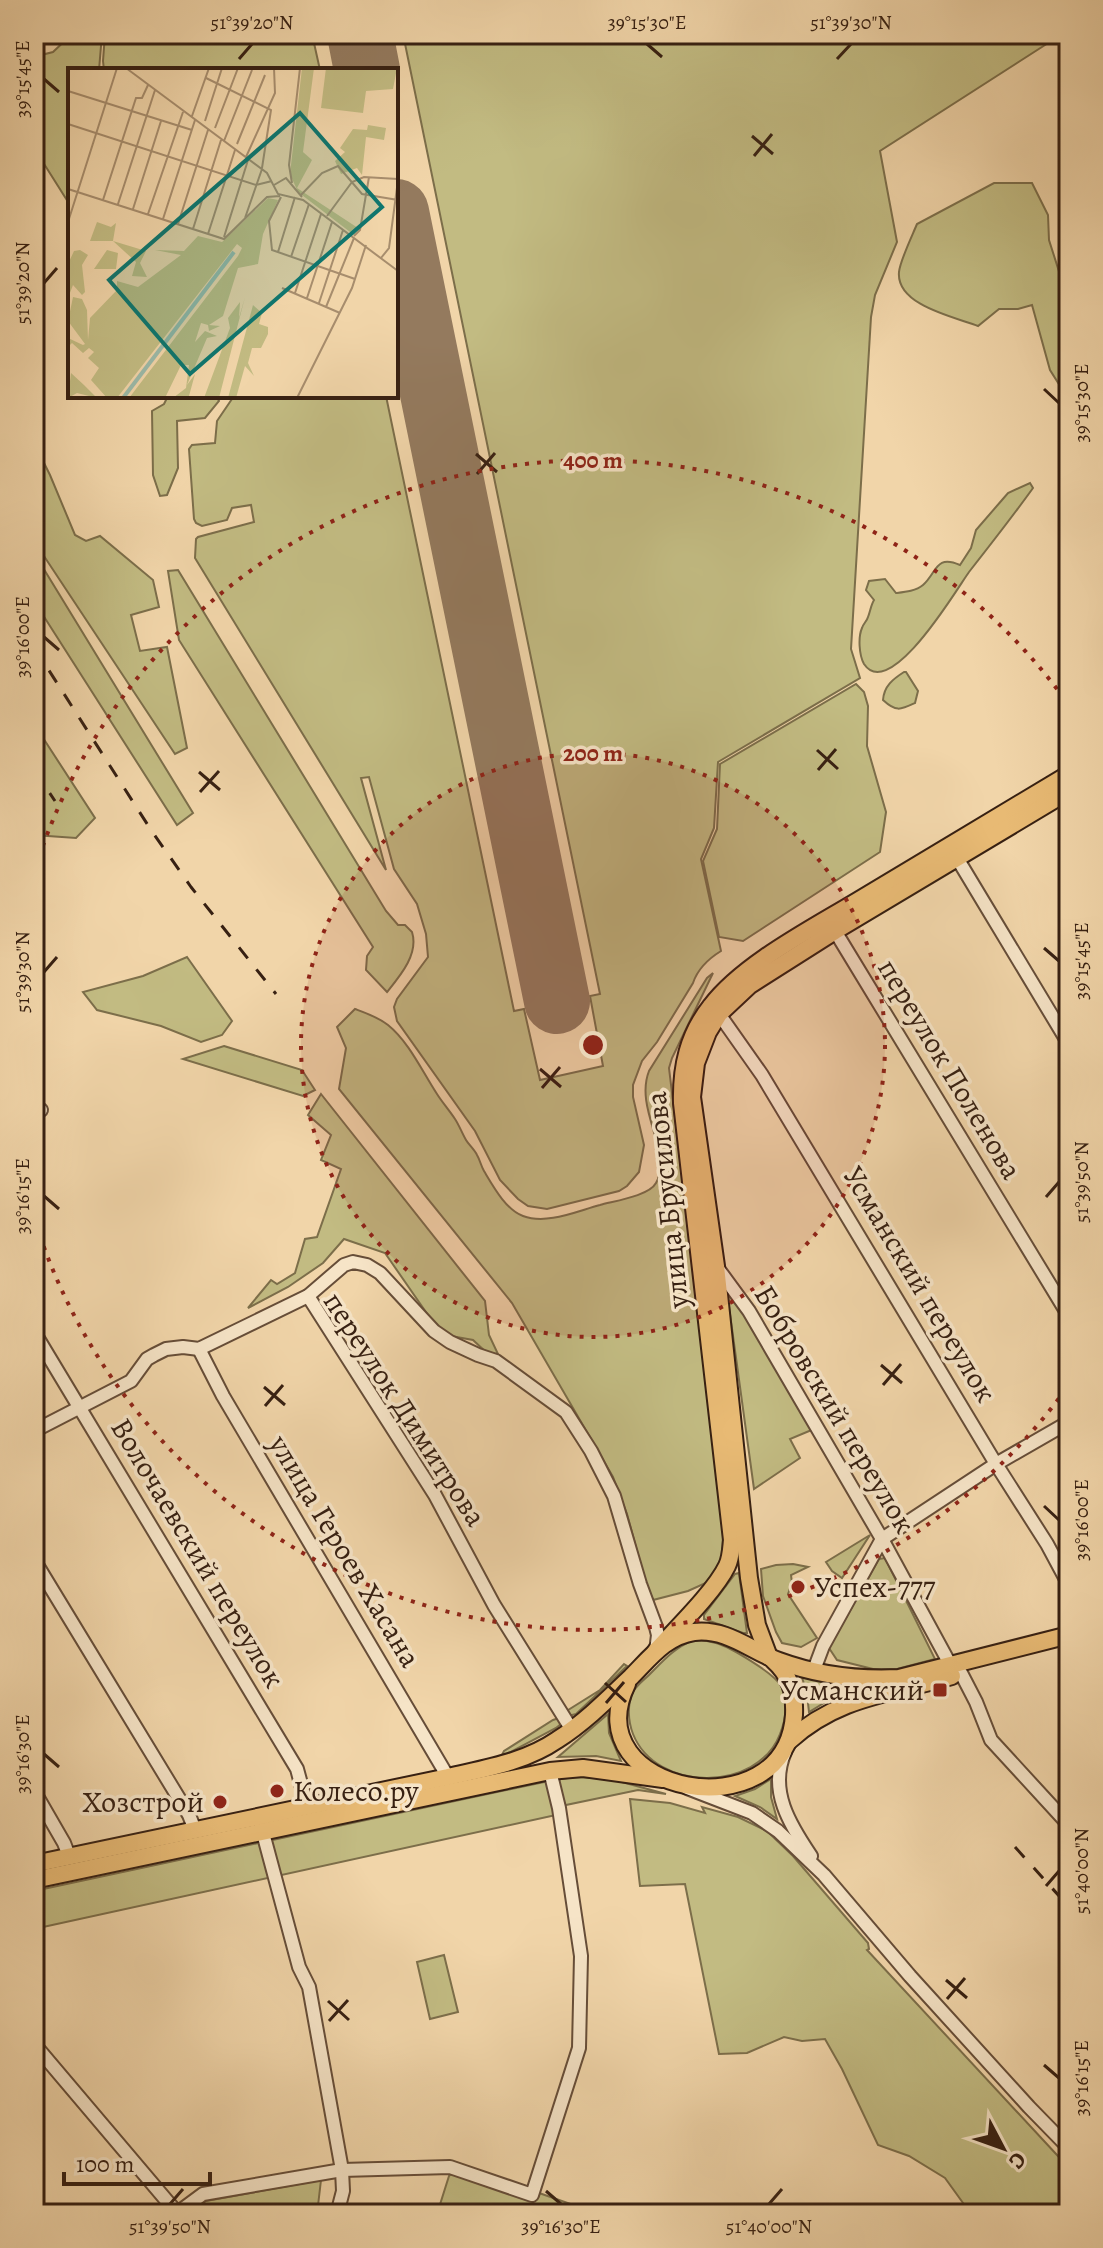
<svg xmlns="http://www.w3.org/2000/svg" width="1103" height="2248" font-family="Alegreya,serif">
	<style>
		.green { fill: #c2bb82; stroke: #7c6e4a; stroke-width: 2 }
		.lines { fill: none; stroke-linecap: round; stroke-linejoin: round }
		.runway { stroke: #947a5e; stroke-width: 66 }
		.minor-casing { stroke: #664d38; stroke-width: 16 }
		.major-casing { stroke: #372012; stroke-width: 20 }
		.minor { stroke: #f6e4c7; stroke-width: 12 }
		.major { stroke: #e8ba74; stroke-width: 16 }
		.rail { stroke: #372012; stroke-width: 3; stroke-dasharray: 14 14; stroke-linecap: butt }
		.ticks { fill: none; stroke: #372012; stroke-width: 3 }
		.ring { fill: none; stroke: #8f2418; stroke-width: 4; stroke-dasharray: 4 8 }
		.poi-dot { fill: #8f2418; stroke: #f6e4c7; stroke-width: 3 }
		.labels { text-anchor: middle; stroke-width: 7; stroke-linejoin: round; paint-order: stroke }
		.street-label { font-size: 30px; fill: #372012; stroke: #f6e4c7 }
		.poi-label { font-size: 30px; fill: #372012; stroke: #f6e4c7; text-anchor: start }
		.inset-river { fill: none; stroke: #9bb9a8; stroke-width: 4 }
		.inset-road { fill: none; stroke: #a78d6d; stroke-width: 2 }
		.view { fill: #0f766e; fill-opacity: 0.15; stroke: #0f766e; stroke-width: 4 }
		.inset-edge { fill: none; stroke: #372012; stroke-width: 4 }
		.centre { fill: #8f2418; stroke: #f6e4c7; stroke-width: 4 }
		.ring-label { font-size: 24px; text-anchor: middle; font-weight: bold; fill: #8f2418; stroke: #f6e4c7; stroke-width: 7; stroke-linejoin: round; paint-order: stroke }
		.neatline { fill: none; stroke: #372012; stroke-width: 3 }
		.ticks-label { font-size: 20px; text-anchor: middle; fill: #372012 }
	</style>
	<rect width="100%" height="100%" fill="#f1d5a9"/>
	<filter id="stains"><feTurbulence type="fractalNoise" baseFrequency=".0025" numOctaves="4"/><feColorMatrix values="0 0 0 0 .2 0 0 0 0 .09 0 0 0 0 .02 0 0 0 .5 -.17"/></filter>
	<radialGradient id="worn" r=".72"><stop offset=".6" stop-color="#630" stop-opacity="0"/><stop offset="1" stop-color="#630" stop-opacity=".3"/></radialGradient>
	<g class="green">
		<path d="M72 34H102L99 70H70V205L34 148V40L45 54 53 52Z"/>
		<path d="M105 34H312L320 70H104L103 61Z"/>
		<path d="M403 34H1030L1045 45 880 151 897 242 875 295 871 317 851 649 860 678 718 762 714 828 701 859 721 951C708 959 698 968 693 983L657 1042 642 1061 633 1085V1097L644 1145 639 1172 627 1186 619 1191 547 1209 528 1206 518 1199 500 1180 475 1131 397 1021 394 1007 397 999 428 957 426 934 417 904 394 869 369 777 361 778 386 870 195 558 196 539 198 537 254 522 251 505 232 508 227 520 202 526 196 523 194 519 189 449 192 445 215 443 217 421 234 396H386L514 1011 524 1009 540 1080 603 1066 590 996 600 994Z"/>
		<path d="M994 183H1032L1048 215 1049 240 1063 284 1069 282V400L1050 370 1032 305 1018 309H999L978 326C954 317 896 305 899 272 900 261 912 236 917 224Z"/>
		<path d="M168 396H216L219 401 205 418 177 421 178 468 167 495 160 496 153 475 152 411 164 404Z"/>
		<path d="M34 443 50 475 75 535 86 541 100 536 153 580 159 607 131 615 140 651 167 647 187 748 175 754 34 541Z"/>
		<path d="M1030 483 1033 488C1013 516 991 544 969 572 958 587 890 703 864 664 859 655 858 637 862 628 863 624 867 621 868 617 870 612 871 605 874 600L866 590 869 581 885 579 896 593C905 592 916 591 923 585 937 573 935 554 960 565L971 548 976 530 1002 500 1008 493Z"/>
		<path d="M34 553 193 813 177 825 34 601Z"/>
		<path d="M178 570 386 911 398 925H405L412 932C419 954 400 976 387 992L366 970 367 956 373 947 179 640 168 571Z"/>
		<path d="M904 672H906L918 691 915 703C900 710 896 712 883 700 884 686 893 679 904 672Z"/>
		<path d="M856 684 864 692 868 706 867 746 886 812 880 852 743 941 719 937 703 861 717 829 720 764Z"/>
		<path d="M34 724 95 818 76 838 34 835Z"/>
		<path d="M187 957 232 1021 222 1035 201 1042 161 1026 97 1010 83 992 143 976Z"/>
		<path d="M713 973 672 1058 669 1068 724 1522 722 1555 718 1567 708 1582 688 1591 653 1600 646 1584 627 1514 613 1477 512 1303 339 1089 346 1048 337 1027 355 1009C366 1013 378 1017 388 1025 409 1042 422 1071 437 1094 442 1102 449 1110 455 1119 459 1125 462 1133 466 1140 469 1145 474 1149 477 1155 480 1160 481 1166 484 1171 493 1186 506 1210 523 1216 547 1225 577 1211 600 1205 614 1201 649 1196 656 1183 673 1152 634 1109 649 1071L707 978Z"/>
		<path d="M224 1046 302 1070 315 1090 303 1096 183 1059Z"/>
		<path d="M321 1094 485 1301 489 1335 498 1354 487 1353 473 1340 451 1336 437 1328 385 1253 344 1239 323 1263 288 1287 248 1308 271 1280 277 1284 295 1273 305 1239 317 1237 341 1169 321 1160 331 1135 308 1115Z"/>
		<path d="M733 1283 794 1401 814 1429 790 1439 800 1458 754 1489 726 1285Z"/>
		<path d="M870 1535 842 1578 832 1571 826 1562Z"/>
		<path d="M885 1558 935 1659 897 1669H873L837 1660 829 1648 879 1559Z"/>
		<path d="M793 1564 808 1567 791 1575 792 1583 788 1594 817 1638 801 1647 782 1643 776 1632 763 1596 761 1569 776 1565Z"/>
		<path d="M739 1573 747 1633H743L704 1619V1615L735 1574Z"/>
		<path d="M692 1641C700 1640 708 1641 716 1643 730 1647 774 1673 781 1686 789 1700 786 1719 780 1734 757 1793 656 1792 633 1734 628 1721 627 1705 633 1692 636 1686 644 1680 649 1675 662 1662 675 1647 692 1641Z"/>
		<path d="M624 1664 627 1666 576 1714 568 1716 565 1712 600 1690Z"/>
		<path d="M801 1674 876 1685 878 1687 829 1700 809 1712 807 1694Z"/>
		<path d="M608 1714 609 1733 621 1761 596 1756 558 1757Z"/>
		<path d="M559 1718 561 1724 556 1728 501 1757 504 1751 553 1720Z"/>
		<path d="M574 1777 607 1778 666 1794 638 1790 561 1806 555 1780Z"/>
		<path d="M771 1779V1797L777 1819 760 1807 735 1796 755 1789Z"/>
		<path d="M549 1781 556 1815 34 1929V1891Z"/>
		<path d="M630 1799 670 1803 705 1813 702 1807 738 1817 767 1831 793 1856 868 1943 869 1949 867 1950 1069 2168V2214H971L945 2178 909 2156 878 2145 842 2069 825 2039 802 2041 784 2037 747 2053 719 2054 685 1884 640 1886Z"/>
		<path d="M444 1955 458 2012 430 2019 417 1962Z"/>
		<path d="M459 2165 582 2208 583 2214H437L449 2176Z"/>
		<path d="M321 2180 317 2214H187L206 2201Z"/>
	</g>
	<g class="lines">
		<g class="runway">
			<path d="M360 34 367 70"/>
			<path d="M396 212 557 1001"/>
		</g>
		<g class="minor-casing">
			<g id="minor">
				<path d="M957 858 1069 1044"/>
				<path d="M835 931 1069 1316"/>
				<path d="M719 1014 762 1075 996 1464 1047 1544 1069 1585"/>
				<path d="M34 1114 41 1110"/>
				<path d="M716 1266 749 1311 882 1539 951 1666"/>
				<path d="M308 1296 435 1495 494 1605 572 1730"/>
				<path d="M34 1332 297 1769 307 1806"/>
				<path d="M199 1349 223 1396 448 1777"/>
				<path d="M34 1431 131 1381 147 1359 154 1355 166 1349 183 1347 199 1349 308 1296 344 1265 353 1262 367 1265 380 1273 434 1331 450 1342 478 1355 496 1361 566 1412 591 1451 614 1496 640 1584 656 1627 658 1635 656 1651"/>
				<path d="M34 1560 189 1815 195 1830"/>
				<path d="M814 1670 823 1646 882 1539 996 1464 1069 1422"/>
				<path d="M961 1673 976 1702 991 1740 1069 1825"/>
				<path d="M785 1752C768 1790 790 1825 811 1856"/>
				<path d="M687 1788 752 1813 778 1831 824 1875 910 1976 1029 2107 1069 2148"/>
				<path d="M34 1791 64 1843 69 1856"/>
				<path d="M263 1833 299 1967 309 1987 342 2170 343 2191 337 2214"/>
				<path d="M34 2044 178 2214"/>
				<path d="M176 2214 203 2194 342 2170 450 2167 532 2195 579 2048 581 1956 559 1808 550 1771"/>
			</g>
		</g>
		<g class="major-casing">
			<g id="major">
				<path d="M656 1651C676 1629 715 1591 727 1566 731 1558 731 1549 732 1540L682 1103C681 1067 688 1035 711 1006 742 965 809 930 854 903 926 860 997 817 1069 774"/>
				<path d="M769 1657 757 1625 749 1578 716 1266 692 1097 696 1063 708 1032 719 1014 750 985 835 931 1069 791"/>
				<path d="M627 1684C573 1794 786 1834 794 1715 795 1692 790 1675 773 1660"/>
				<path d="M789 1741C838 1696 891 1694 952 1676"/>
				<path d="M34 1864 448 1777C486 1768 525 1762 557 1740 584 1723 608 1699 631 1677 650 1658 666 1636 694 1632 727 1628 751 1651 779 1661 817 1675 859 1680 899 1678L1069 1635"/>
				<path d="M34 1880 550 1771 583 1768 663 1779"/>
			</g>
		</g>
		<use href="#minor" class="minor"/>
		<use href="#major" class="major"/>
		<g class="rail">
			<path d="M34 647 151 830 191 887 276 994"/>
			<path d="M34 770 55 801"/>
			<path d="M1015 1847 1069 1907"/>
		</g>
	</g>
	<path class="ticks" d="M647 44 662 57M239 59 252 44M837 59 851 44M44 79 59 92M752 136 773 154M754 156 772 134M44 283 57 268M1044 389 1059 403M476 454 497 472M477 474 495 453M44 637 59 650M817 750 838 769M818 770 836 749M199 772 220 790M200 792 219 771M1044 948 1059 961M44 972 57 957M540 1069 561 1087M542 1088 560 1067M44 1196 59 1209M1046 1197 1059 1182M881 1365 902 1383M883 1385 901 1364M264 1387 285 1405M265 1406 283 1385M1044 1506 1059 1520M605 1683 626 1702M606 1703 624 1682M44 1754 59 1767M1046 1886 1059 1871M946 1980 967 1998M947 1999 965 1978M328 2001 349 2020M329 2021 348 2000M1044 2065 1059 2078M546 2191 561 2204M170 2204 183 2189M769 2204 782 2189"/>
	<circle cx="593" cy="1045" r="292" fill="#8f2418" fill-opacity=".12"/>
	<g class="ring">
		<circle cx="593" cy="1045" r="292"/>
		<path d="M1066 1389A585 585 0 0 1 35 1221M35 869A585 585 0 0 1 1066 701"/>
	</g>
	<g class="poi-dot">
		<circle cx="798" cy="1587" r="8"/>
		<rect x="932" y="1682" width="16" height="16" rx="4"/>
		<circle cx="277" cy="1791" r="8"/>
		<circle cx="220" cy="1802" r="8"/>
	</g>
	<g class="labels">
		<g class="street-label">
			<text transform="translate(950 1069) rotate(59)" y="10">переулок Поленова</text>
			<text transform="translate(667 1200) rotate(-96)" y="10">улица Брусилова</text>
			<text transform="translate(920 1284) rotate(59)" y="10">Усманский переулок</text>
			<text transform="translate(405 1409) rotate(57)" y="10">переулок Димитрова</text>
			<text transform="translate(835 1409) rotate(59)" y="10">Бобровский переулок</text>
			<text transform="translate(345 1551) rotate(59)" y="10">улица Героев Хасана</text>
			<text transform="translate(198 1553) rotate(59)" y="10">Волочаевский переулок</text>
		</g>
		<g class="poi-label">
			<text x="814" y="1597">Успех-777</text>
			<text x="924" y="1700" text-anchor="end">Усманский</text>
			<text x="293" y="1801">Колесо.ру</text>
			<text x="204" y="1812" text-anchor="end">Хозстрой</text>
		</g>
	</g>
	<g transform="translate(68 68)">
		<rect width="330" height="330" fill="#f1d5a9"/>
		<path d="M234 0H246L235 84 244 92 229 120 290 160 286 167 230 124 222 106ZM258 0H329L325 21 298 23 295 45 253 40ZM300 57 318 60 316 72 298 69 294 107 289 100 273 106 267 93 277 84 272 80 285 61 299 62ZM200 130 210 132 195 166 190 196 170 200 155 248 141 257 152 258 141 263 140 257 133 255 127 274 137 263 149 268 139 270 119 317 127 306 121 328 105 330 118 320 121 297H113L97 330H61L170 188 174 180 169 176 49 330H39L23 312 31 300 20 290 26 284 21 280 15 285 4 275 0 279V270L15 277 17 276 0 253 5 229 14 231 19 242 20 272 22 250 49 222V213L70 219 113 187 87 182 116 183 130 168 154 174ZM29 154 43 159 48 155 45 173 78 183 72 195 79 209 64 208 68 194 45 173H22ZM12 182 20 187 14 197 17 224 14 227 5 217 0 230V196L6 183ZM39 182 50 185 48 201H26ZM177 229 151 330H136L162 260 160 250 172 234 171 250ZM185 237 194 245 191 256 200 259V266L193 280H184L180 295 186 308 177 298 168 330H160ZM3 305 16 317 29 330 9 325 0 330Z" fill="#c2bb82"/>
		<path class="inset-river" d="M55 330 166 184"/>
		<path class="inset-road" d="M58 0 199 105 210 126 235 132 330 203M138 10 203 42 194 100M0 23 124 62M124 48 141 0M137 53 154 0M0 56 188 117 204 113M147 60 170 0M156 73 184 2M169 76 197 7M178 89 207 25 206 0M224 115 221 97 232 0M206 117 218 110 234 129M0 121 156 171 199 129 212 128M232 128 254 105 270 98 294 126 330 132M213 129 201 153 204 182 287 211M35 132 68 30H74L80 17M50 136 87 22M65 141 93 53M80 146 115 44M259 148 284 114 296 109 330 111M177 150 194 101M95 151 127 52M0 154 49 0M110 156 140 62M125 161 153 72M140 166 167 82M286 168 292 162 301 109M156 169 180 92M210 184 227 129M223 189 241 136M313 190 321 180 330 112M214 220 272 245M227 225 253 146M239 230 264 154M251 235 275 162M258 239 286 170M229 330 284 220 298 177"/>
		<path class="view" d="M232 45 314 139 122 306 41 212Z"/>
		<rect width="330" height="330" class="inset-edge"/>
	</g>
	<circle cx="593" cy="1045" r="12" class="centre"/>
	<g class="ring-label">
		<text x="593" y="468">400 m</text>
		<text x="593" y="761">200 m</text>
	</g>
	<rect width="1103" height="2248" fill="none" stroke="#f1d5a9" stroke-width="88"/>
	<g transform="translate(1003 2148) rotate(131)" stroke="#f6e4c7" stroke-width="6" paint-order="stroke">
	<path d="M0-6L14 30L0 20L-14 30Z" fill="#372012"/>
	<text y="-12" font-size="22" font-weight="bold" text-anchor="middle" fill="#372012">С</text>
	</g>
	<path d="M64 2172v12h146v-12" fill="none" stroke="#372012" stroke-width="4"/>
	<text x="76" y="2172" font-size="24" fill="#372012" stroke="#f6e4c7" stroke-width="6" paint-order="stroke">100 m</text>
	<rect x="44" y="44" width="1015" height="2160" class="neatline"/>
	<g class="ticks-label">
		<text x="252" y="29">51°39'20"N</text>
		<text x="647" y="29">39°15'30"E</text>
		<text x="851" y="29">51°39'30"N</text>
		<text transform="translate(22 79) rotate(-90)" y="7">39°15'45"E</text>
		<text transform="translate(22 283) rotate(-90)" y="7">51°39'20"N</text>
		<text transform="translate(1081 403) rotate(-90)" y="7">39°15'30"E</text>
		<text transform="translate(22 637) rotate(-90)" y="7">39°16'00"E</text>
		<text transform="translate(1081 961) rotate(-90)" y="7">39°15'45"E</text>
		<text transform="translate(22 972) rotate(-90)" y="7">51°39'30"N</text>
		<text transform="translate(1081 1182) rotate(-90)" y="7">51°39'50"N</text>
		<text transform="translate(22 1196) rotate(-90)" y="7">39°16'15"E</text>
		<text transform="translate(1081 1520) rotate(-90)" y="7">39°16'00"E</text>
		<text transform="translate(22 1754) rotate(-90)" y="7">39°16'30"E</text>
		<text transform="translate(1081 1871) rotate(-90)" y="7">51°40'00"N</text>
		<text transform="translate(1081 2078) rotate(-90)" y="7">39°16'15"E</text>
		<text x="170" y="2233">51°39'50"N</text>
		<text x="561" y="2233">39°16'30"E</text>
		<text x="769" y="2233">51°40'00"N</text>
	</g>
	<rect width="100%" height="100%" filter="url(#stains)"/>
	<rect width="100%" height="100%" fill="url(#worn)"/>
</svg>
